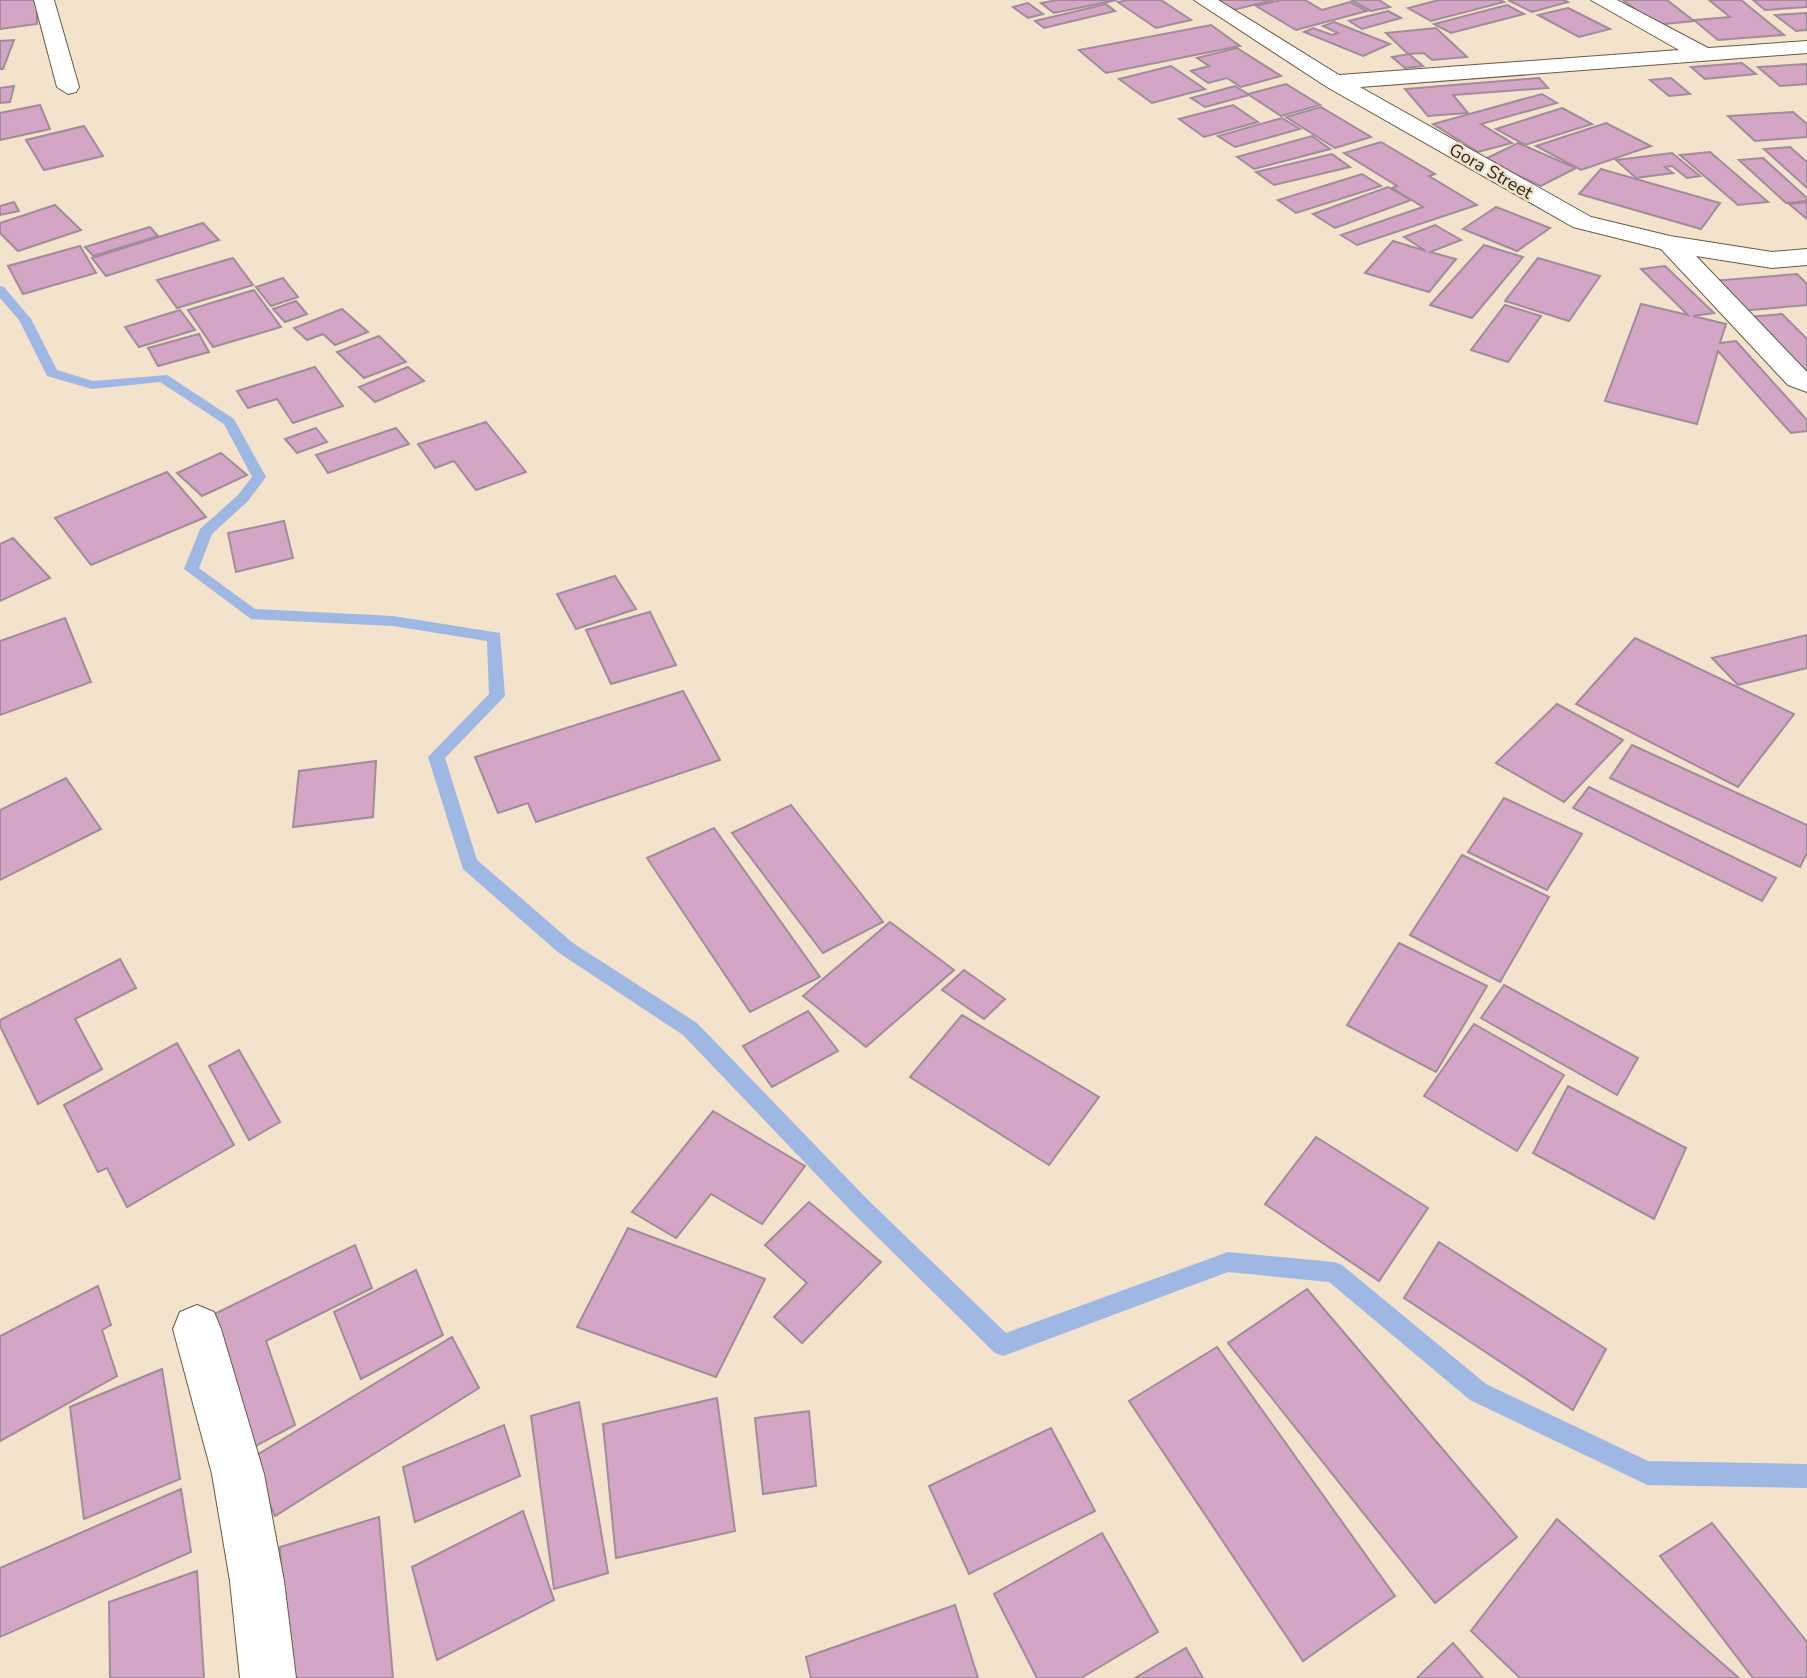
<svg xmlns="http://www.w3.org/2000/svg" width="1807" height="1678" font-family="'Nunito Sans',sans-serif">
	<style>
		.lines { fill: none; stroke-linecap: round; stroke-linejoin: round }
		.stream { fill: #9eb8e3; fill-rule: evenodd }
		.building { fill: #d4a6c5; stroke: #a28b9a; stroke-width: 2 }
		.minor-casing { stroke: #685a46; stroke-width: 2 }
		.minor { fill: #fff; fill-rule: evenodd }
		.labels { text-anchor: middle; stroke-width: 5; stroke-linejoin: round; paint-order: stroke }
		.far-street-label { font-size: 18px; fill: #2b251d; stroke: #f3e2cc }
	</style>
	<rect width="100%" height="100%" fill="#f3e2cc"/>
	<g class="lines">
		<path class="stream" d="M0 286 4 287 31 319 57 370 93 381 167 375 234 419 266 477 248 501 212 534 199 568 255 609 393 616 500 633 505 696 445 758 477 860 573 943 697 1023 868 1200 1006 1333 1228 1252 1334 1262 1342 1265 1486 1384 1648 1461 1807 1464V1488L1647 1485 1639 1481 1470 1400 1329 1282 1228 1272 1003 1356 995 1353 854 1214 683 1035 559 953 463 869 428 757 489 694 487 641 393 626 251 619 184 569 200 529 238 495 252 477 224 424 160 382 92 389 47 376 19 320 0 298Z"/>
	</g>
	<g class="building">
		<path d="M0 0H37V24L0 29Z"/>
		<path d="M1058 0H1117L1054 13 1041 3Z"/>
		<path d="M1128 0H1161L1191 20 1156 28 1118 2Z"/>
		<path d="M1218 0H1274L1233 10Z"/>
		<path d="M1281 0H1305L1322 10 1350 2 1367 11 1296 30 1256 6Z"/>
		<path d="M1351 0H1379L1390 7 1371 11Z"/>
		<path d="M1439 0H1500L1504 2 1431 21 1408 8Z"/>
		<path d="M1508 0H1564L1568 2 1532 12Z"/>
		<path d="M1623 0H1667L1694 21 1655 25Z"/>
		<path d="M1709 0H1741L1784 35 1718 40 1694 20 1730 17Z"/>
		<path d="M1753 0H1807V7L1765 10Z"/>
		<path d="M1028 3 1043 14 1028 18 1013 7Z"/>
		<path d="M1106 4 1115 11 1044 28 1035 21Z"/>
		<path d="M1507 5 1524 14 1451 33 1434 24Z"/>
		<path d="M1568 8 1610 29 1579 37 1538 15Z"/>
		<path d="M1388 11 1401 18 1362 29 1349 21Z"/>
		<path d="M1807 13V30L1796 31 1775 15Z"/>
		<path d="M1334 22 1390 44 1363 56 1304 32 1313 28 1332 35 1338 33 1323 26Z"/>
		<path d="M1211 25 1240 46 1106 73 1079 50Z"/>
		<path d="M1436 28 1467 57 1432 60 1424 53 1408 54 1386 33Z"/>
		<path d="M14 40 3 69H0V41Z"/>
		<path d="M1237 48 1281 76 1241 87 1227 78 1208 83 1191 71 1209 66 1197 58Z"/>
		<path d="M1409 54 1423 66 1405 68 1392 57Z"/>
		<path d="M1742 63 1756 74 1705 79 1691 67Z"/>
		<path d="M1807 64V84L1780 86 1758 67Z"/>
		<path d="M1171 66 1205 89 1152 103 1119 79Z"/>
		<path d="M1539 78 1548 88 1453 95 1468 113 1428 116 1405 89Z"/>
		<path d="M1671 78 1690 94 1669 96 1650 80Z"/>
		<path d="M1286 84 1320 105 1281 116 1249 95 1205 107 1191 98 1235 86 1248 94Z"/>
		<path d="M14 86 10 102 0 103V88Z"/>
		<path d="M1542 94 1557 103 1481 124 1512 143 1478 152 1433 124Z"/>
		<path d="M40 105 50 129 0 140V113Z"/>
		<path d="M1233 105 1258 122 1204 137 1179 119Z"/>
		<path d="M1321 107 1371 137 1335 148 1286 117Z"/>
		<path d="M1562 108 1592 124 1525 145 1496 129Z"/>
		<path d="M1793 112 1807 124V137L1755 141 1728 116Z"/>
		<path d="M1282 118 1300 129 1235 147 1218 136Z"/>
		<path d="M1606 123 1651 146 1581 170 1536 146Z"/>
		<path d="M84 126 103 156 44 170 26 140Z"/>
		<path d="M1312 136 1330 149 1254 169 1237 157Z"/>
		<path d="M1381 142 1435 174 1429 176 1477 205 1357 245 1341 235 1423 207 1392 188 1397 186 1344 153Z"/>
		<path d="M1518 143 1576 168 1541 186 1483 160Z"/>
		<path d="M1790 147 1807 162V188L1764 149Z"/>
		<path d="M1710 152 1768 202 1738 205 1680 155Z"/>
		<path d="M1672 153 1700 176 1687 178 1672 166 1665 167 1673 173 1636 178 1616 160Z"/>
		<path d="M1332 154 1350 167 1274 185 1256 172Z"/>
		<path d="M1763 158 1807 198V201L1786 203 1739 160Z"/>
		<path d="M1601 169 1720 203 1701 229 1579 194Z"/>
		<path d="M1362 174 1381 186 1296 213 1278 200Z"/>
		<path d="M1388 187 1411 200 1335 228 1313 214Z"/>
		<path d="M14 202 19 211 0 215V206Z"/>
		<path d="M1807 202V219L1789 204Z"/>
		<path d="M55 205 81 230 18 251 0 233V223Z"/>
		<path d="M1496 207 1550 228 1517 251 1463 229Z"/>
		<path d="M203 223 219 240 106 276 92 258Z"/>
		<path d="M1435 225 1461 240 1430 252 1456 259 1429 292 1365 273 1393 241 1426 251 1404 237Z"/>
		<path d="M150 227 158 236 93 256 85 247Z"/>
		<path d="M1484 245 1523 257 1472 318 1430 305Z"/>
		<path d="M80 246 96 273 23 294 8 266Z"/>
		<path d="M233 258 253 285 177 308 157 280Z"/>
		<path d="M1538 258 1600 276 1569 321 1505 301Z"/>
		<path d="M1665 266 1714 313 1693 316 1726 324 1720 343 1736 341 1807 420V431L1791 433 1718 351 1697 424 1605 401 1641 304 1688 315 1641 269Z"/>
		<path d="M1797 274 1807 284V305L1740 311 1711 281Z"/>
		<path d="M283 278 298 297 271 306 256 287Z"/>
		<path d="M254 290 281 327 213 347 188 310Z"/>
		<path d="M296 301 307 314 285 322 273 309Z"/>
		<path d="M1505 305 1541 316 1508 362 1471 350Z"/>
		<path d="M342 309 368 332 335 345 323 334 307 340 294 328Z"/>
		<path d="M180 310 195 330 139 347 125 327Z"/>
		<path d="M1782 314 1807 339V377L1748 317Z"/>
		<path d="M199 334 209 352 158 366 148 348Z"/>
		<path d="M379 336 406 362 364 378 337 352Z"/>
		<path d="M315 367 343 406 293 423 277 399 248 408 237 391Z"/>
		<path d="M408 367 424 381 375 402 359 387Z"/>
		<path d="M486 422 526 472 476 490 454 461 435 468 418 444Z"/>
		<path d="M316 428 327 442 297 453 285 439Z"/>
		<path d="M396 428 409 444 328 473 316 455Z"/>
		<path d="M221 453 247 475 202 496 177 473Z"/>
		<path d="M167 472 206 517 91 565 55 518Z"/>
		<path d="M284 521 293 558 236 572 228 533Z"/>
		<path d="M13 538 50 578 0 601V544Z"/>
		<path d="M615 576 636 609 576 629 557 594Z"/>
		<path d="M650 612 676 665 611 684 586 630Z"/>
		<path d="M65 618 91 682 0 715V641Z"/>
		<path d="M1807 635V668L1738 685 1712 658Z"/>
		<path d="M1635 638 1794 714 1738 787 1576 704Z"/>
		<path d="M683 691 720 760 536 822 528 803 498 813 475 757Z"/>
		<path d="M1557 704 1623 740 1564 802 1496 763Z"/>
		<path d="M1632 745 1807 825V853L1800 867 1610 778Z"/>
		<path d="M376 761 373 817 293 827 299 771Z"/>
		<path d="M66 778 101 829 0 880V810Z"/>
		<path d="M1589 787 1776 878 1762 901 1573 808Z"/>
		<path d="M1504 798 1582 834 1547 890 1468 852Z"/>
		<path d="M791 805 883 922 823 953 732 833Z"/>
		<path d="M714 828 820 977 750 1012 647 858Z"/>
		<path d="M1462 855 1549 897 1500 982 1410 935Z"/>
		<path d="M890 922 954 970 866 1047 803 996Z"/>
		<path d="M1399 943 1487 986 1436 1072 1347 1025Z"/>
		<path d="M120 959 136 988 75 1019 102 1069 38 1104 0 1026V1020Z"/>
		<path d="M964 970 1005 999 984 1019 942 990Z"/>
		<path d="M1504 985 1638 1058 1617 1095 1481 1018Z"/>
		<path d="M808 1011 838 1051 772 1087 743 1046Z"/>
		<path d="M962 1015 1099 1097 1049 1165 910 1077Z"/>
		<path d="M1474 1024 1564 1075 1517 1151 1424 1096Z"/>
		<path d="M177 1043 234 1145 127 1207 107 1168 98 1172 64 1105Z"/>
		<path d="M239 1050 280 1122 249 1140 209 1066Z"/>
		<path d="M1568 1086 1686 1148 1654 1219 1533 1153Z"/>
		<path d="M713 1111 805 1166 762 1224 711 1194 676 1238 632 1212Z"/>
		<path d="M1316 1137 1428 1208 1379 1281 1265 1204Z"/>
		<path d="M809 1202 881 1262 802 1343 774 1317 807 1283 765 1245Z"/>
		<path d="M628 1228 765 1279 716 1377 577 1327Z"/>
		<path d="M1439 1242 1606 1349 1573 1410 1404 1298Z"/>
		<path d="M355 1245 372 1288 266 1341 295 1425 239 1455 198 1322Z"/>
		<path d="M416 1270 443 1335 361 1379 334 1312Z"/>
		<path d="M98 1286 111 1325 102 1330 117 1376 0 1441V1336Z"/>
		<path d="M1307 1289 1517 1537 1435 1603 1228 1343Z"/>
		<path d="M452 1337 479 1388 275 1516 250 1459Z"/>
		<path d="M1217 1347 1395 1596 1303 1661 1129 1401Z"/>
		<path d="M162 1369 180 1479 84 1519 70 1407Z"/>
		<path d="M717 1398 735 1531 616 1558 603 1424Z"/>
		<path d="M579 1402 608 1573 554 1589 531 1416Z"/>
		<path d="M809 1411 816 1486 763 1494 755 1418Z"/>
		<path d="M504 1425 520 1476 415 1522 403 1467Z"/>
		<path d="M1051 1428 1095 1511 969 1574 929 1486Z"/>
		<path d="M181 1489 191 1552 0 1637V1568Z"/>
		<path d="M523 1511 554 1600 437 1660 412 1567Z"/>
		<path d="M379 1517 393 1678H285L280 1547Z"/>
		<path d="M1557 1519 1739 1678H1520L1471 1631Z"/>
		<path d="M1712 1523 1807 1642V1678H1753L1660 1556Z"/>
		<path d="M1102 1533 1158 1632 1081 1678H1037L994 1594Z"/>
		<path d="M197 1571 204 1678H110L109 1602Z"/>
		<path d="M955 1605 978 1678H811L806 1657Z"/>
		<path d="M1453 1643 1483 1678H1417Z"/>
		<path d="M1186 1648 1203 1678H1135Z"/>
	</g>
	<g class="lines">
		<g class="minor-casing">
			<g id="minor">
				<path d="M34 0H54L79 87 76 92 68 94 57 87Z"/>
				<path d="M1194 0H1218L1339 75 1679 50 1591 0H1617L1708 48 1807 41V53L1360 87 1591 217 1670 236 1772 252 1807 249V265L1772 268 1696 256 1807 372V392L1788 385 1661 249 1573 227 1327 87Z"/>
				<path d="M197 1305 214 1312 221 1329 264 1474 284 1581 296 1678H240L230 1581 212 1474 173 1329 180 1312Z"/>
			</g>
		</g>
		<use href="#minor" class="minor"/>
	</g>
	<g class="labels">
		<g class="far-street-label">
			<text transform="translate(1491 171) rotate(30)" y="6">Gora Street</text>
		</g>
	</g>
</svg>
